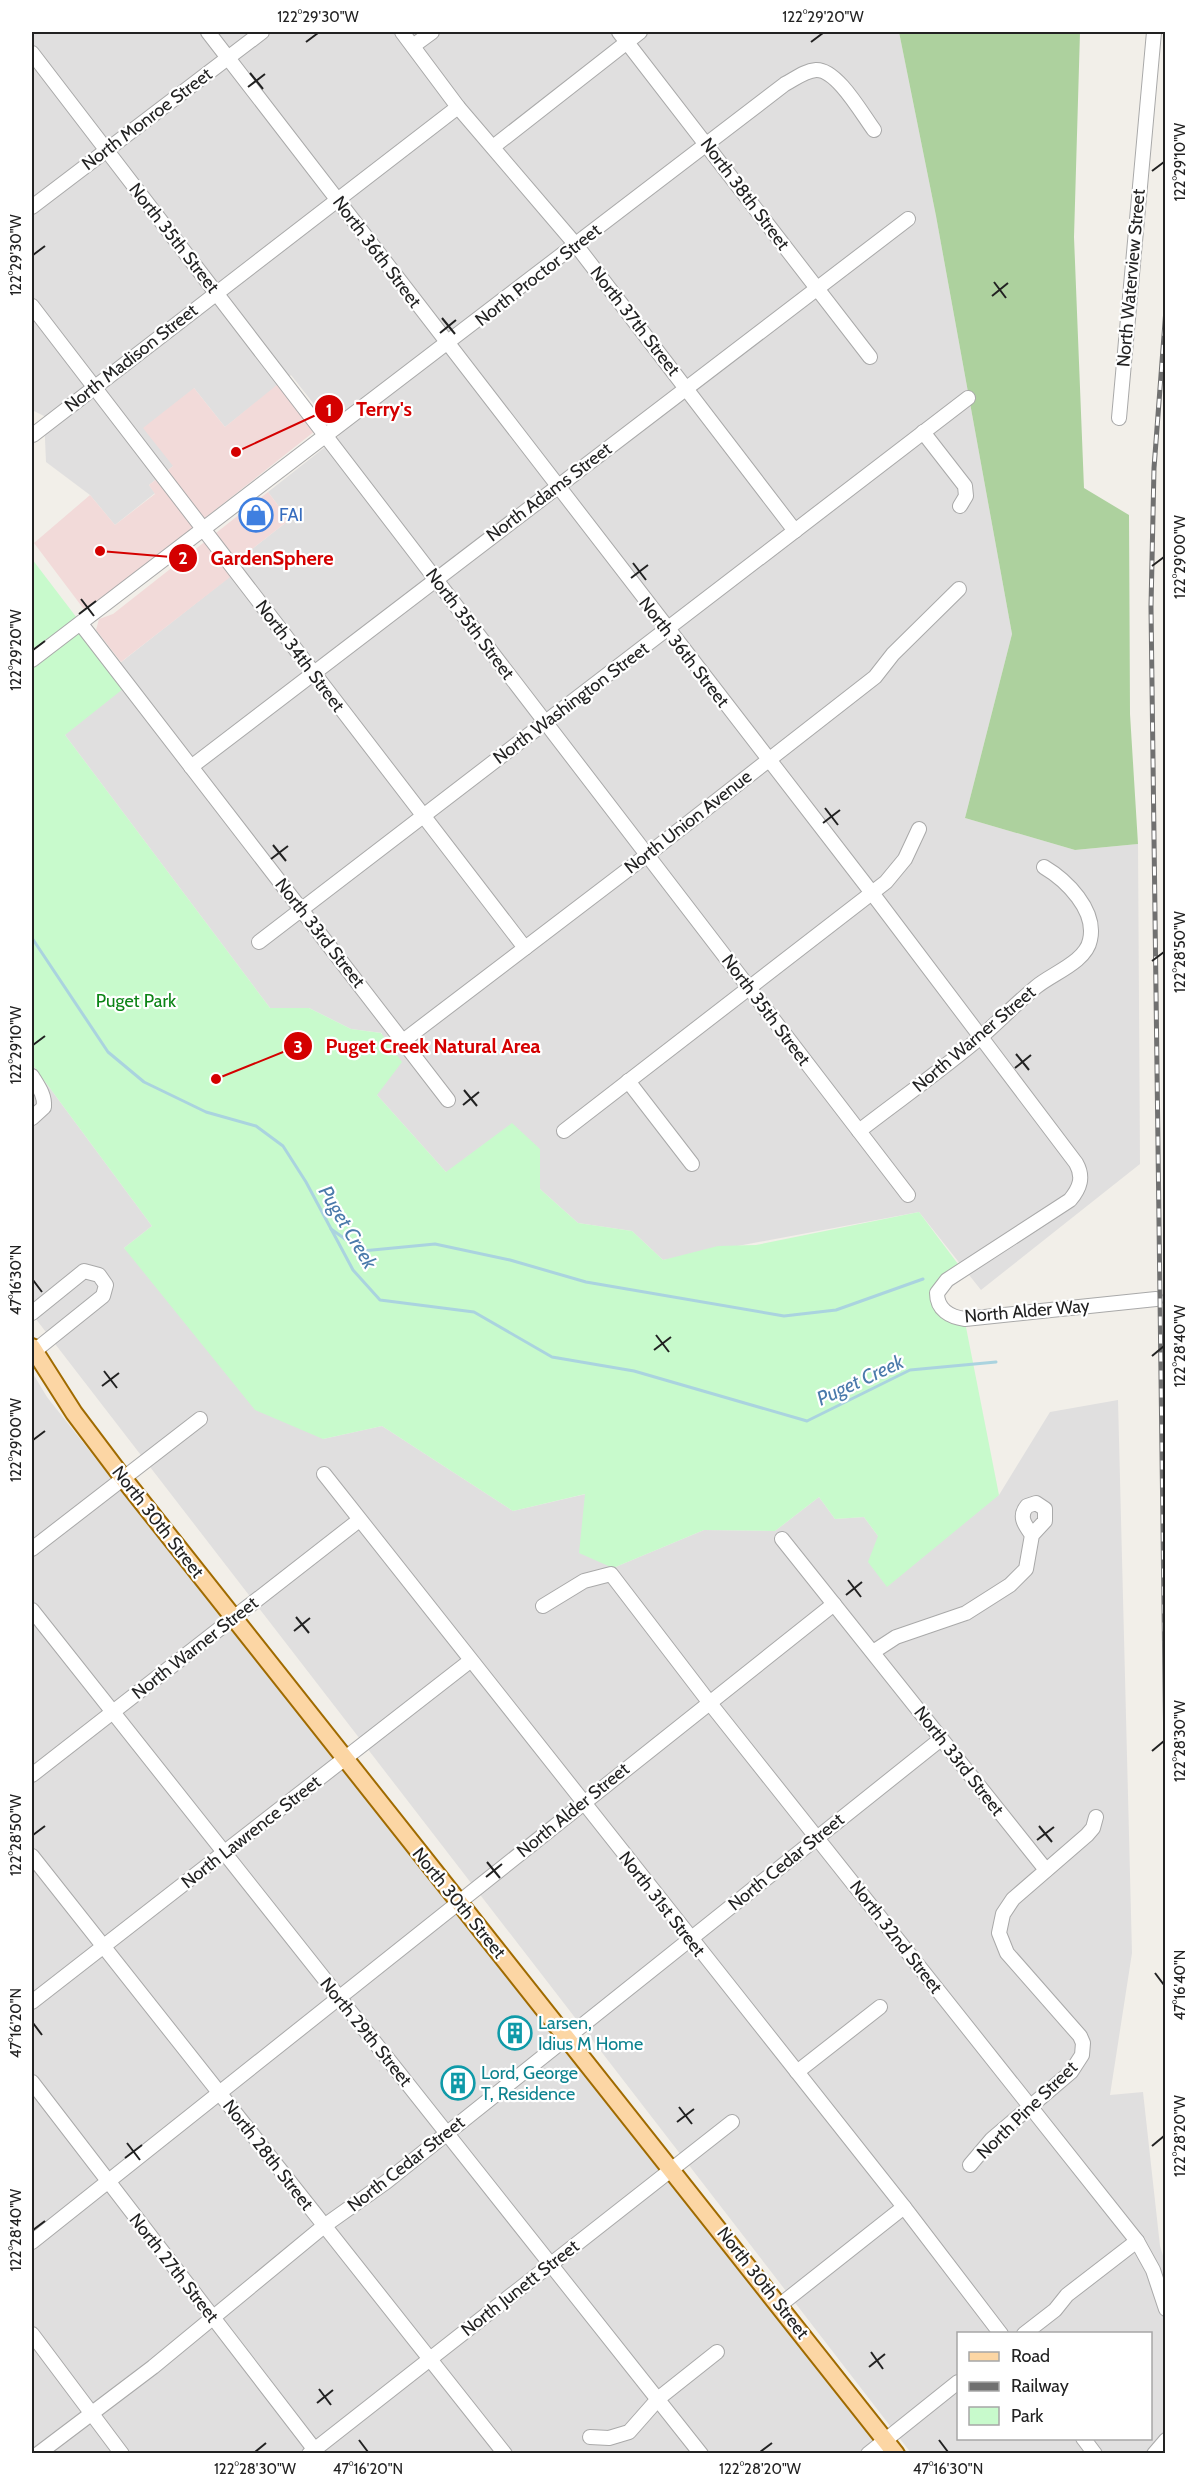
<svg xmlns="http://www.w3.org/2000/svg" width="1197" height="2485" font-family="Cabin,sans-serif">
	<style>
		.residential { fill: #e0dfdf; fill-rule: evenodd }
		.commercial { fill: #f2dad9 }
		.forest { fill: #add19e }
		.park { fill: #c8facc }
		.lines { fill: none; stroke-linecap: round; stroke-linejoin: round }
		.stream { stroke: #aad3df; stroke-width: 3 }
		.minor-casing { stroke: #a9a9a9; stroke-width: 16 }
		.major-casing { stroke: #a06b00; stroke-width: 20 }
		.minor { stroke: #fff; stroke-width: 14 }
		.major { stroke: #fcd6a4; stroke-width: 16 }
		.rail-casing { stroke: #707070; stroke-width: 5 }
		.rail { stroke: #fff; stroke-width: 3; stroke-dasharray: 9; stroke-linecap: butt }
		.ticks { fill: none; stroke: #222; stroke-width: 2 }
		.labels { text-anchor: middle; stroke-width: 4.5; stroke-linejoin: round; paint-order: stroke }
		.street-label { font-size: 18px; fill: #222; stroke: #fff }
		.shop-label { font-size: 18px; fill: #366cbe; stroke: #fff; text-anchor: start }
		.park-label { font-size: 18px; fill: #0c8416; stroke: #fff }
		.culture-label { font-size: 18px; fill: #0d838f; stroke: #fff; text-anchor: start }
		.water-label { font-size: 20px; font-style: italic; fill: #4a7aab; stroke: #fff }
		.leader { fill: none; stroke: #d40000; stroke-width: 2 }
		.callout-dot { fill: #d40000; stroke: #fff; stroke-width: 2 }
		.mark-label { font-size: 18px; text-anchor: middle; font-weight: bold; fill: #fff }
		.callout-label { font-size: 20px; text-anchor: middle; font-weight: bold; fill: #d40000; stroke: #fff; stroke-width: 4.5; stroke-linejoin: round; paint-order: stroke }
		.neatline { fill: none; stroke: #222; stroke-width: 2 }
		.ticks-label { font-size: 15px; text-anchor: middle; fill: #222 }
	</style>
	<rect width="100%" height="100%" fill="#f2efe9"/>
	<g class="residential">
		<path d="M32 32H899L936 216 1012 634 965 818 1075 850 1138 844 1140 1164 981 1290 919 1212 663 1260 632 1231 578 1223 540 1189 539 1150 446 1172 377 1095 382 1033 351 1029 309 1008H270L65 735 115 667 242 567 238 560 289 520 268 492 339 436 291 375 225 427 194 388 173 466 149 485 155 493 115 525 90 495 46 462 44 416 32 410Z"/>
		<path d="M32 1064 152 1226 124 1248 323 1439 382 1426 513 1511 586 1494 613 1568 704 1530 775 1531 819 1497 835 1519 864 1517 878 1536 999 1495 1050 1412 1118 1400 1132 1953 1110 2095 1143 2092 1160 2246 1165 2262V2453H911L32 1314ZM958 2334H1150V2438H958Z"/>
		<path d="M32 1372 47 1397 883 2453H32Z"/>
	</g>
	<g class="commercial">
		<path d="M278 384 315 431 86 612 34 543 90 495 115 525 155 494 149 485 173 466 143 428 194 388 225 427Z"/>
		<path d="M268 492 289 520 238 560 243 567 121 662 96 630 99 619 113 614Z"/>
	</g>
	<path class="forest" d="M899 32H1080L1074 237 1084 488 1129 515 1130 714 1138 844 1075 850 965 818 1012 634 936 216Z"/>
	<path class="park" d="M32 559 128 685 65 735 270 1008H309L351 1029 381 1033 402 1062 377 1095 446 1172 512 1123 540 1149V1189L578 1223 632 1231 663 1260 718 1246 756 1245 919 1212 958 1264 941 1279 933 1295 965 1322 999 1495 887 1587 868 1562 878 1536 864 1517 835 1519 819 1497 775 1531 704 1530 613 1568 579 1553 585 1494 513 1511 382 1426 323 1439 255 1410 124 1248 152 1226 32 1064Z"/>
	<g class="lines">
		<g class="stream">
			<path d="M32 938 108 1052 144 1082 206 1112 256 1126 283 1146 306 1182 353 1270 380 1300 474 1312 552 1357 634 1371 807 1421 910 1370 996 1362"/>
			<path d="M331 1229 362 1251 435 1244 510 1260 586 1282 784 1316 836 1310 923 1279"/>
		</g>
		<g class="minor-casing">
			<g id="minor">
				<path d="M208 32 872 893 1076 1163C1084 1177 1080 1188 1070 1200L947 1280 937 1293C937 1310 950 1317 965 1319L1156 1299"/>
				<path d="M402 32 458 107 576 245 795 531"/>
				<path d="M619 32 870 357"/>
				<path d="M413 46 432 32"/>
				<path d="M32 53 908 1195"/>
				<path d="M493 147 640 32"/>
				<path d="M32 207 262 32"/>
				<path d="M32 306 525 948"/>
				<path d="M1119 418 1154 32"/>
				<path d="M923 432 965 486 966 496 960 506"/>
				<path d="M33 435 458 107"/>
				<path d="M81 624 448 1100"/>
				<path d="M32 660 785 84C795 79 804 71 816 70 837 69 862 114 874 130"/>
				<path d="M191 767 908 219"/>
				<path d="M259 942 968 398"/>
				<path d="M403 1041 647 855 875 677 893 654 959 589"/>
				<path d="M32 1076C38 1086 45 1095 44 1107L32 1118"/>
				<path d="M628 1081 692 1164"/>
				<path d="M564 1131 886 882 905 859 919 829"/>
				<path d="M859 1131C899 1100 942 1070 982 1036 1000 1020 1017 1003 1036 987 1051 974 1086 962 1090 940 1097 910 1066 880 1044 867"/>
				<path d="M32 1313 84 1271 99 1275 106 1285 103 1296 32 1353"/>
				<path d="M324 1474 904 2207 1001 2334"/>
				<path d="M782 1539 1046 1870"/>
				<path d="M32 1549 200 1419"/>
				<path d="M543 1606 584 1581 611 1574 709 1702 1137 2241 1153 2270 1166 2309"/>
				<path d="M32 1610 701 2454"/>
				<path d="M873 1652 896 1637 966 1613 1010 1585 1026 1569 1032 1535 1045 1521V1509L1036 1503 1027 1506C1018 1517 1025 1525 1032 1535"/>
				<path d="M32 1775 358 1521"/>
				<path d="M32 1856 505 2454"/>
				<path d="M32 2002 470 1661"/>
				<path d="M797 2072 880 2007"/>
				<path d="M32 2082 318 2454"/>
				<path d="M970 2165 992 2139 1071 2072 1082 2055 1083 2043 1080 2036 1007 1953 999 1933 1003 1914 1013 1899 1087 1835 1093 1828 1096 1817"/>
				<path d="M32 2242 834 1604"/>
				<path d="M780 2305 904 2207"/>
				<path d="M32 2334 122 2454"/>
				<path d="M1024 2334 1055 2310 1067 2295 1137 2241"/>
				<path d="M590 2437 609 2438 629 2432 659 2398 717 2352"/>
				<path d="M1083 2438 1095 2454"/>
				<path d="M38 2454 153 2367 324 2226 386 2182 941 1739"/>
				<path d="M309 2454 732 2122"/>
				<path d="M868 2454 958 2382"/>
				<path d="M1154 2454 1166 2440"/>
			</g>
		</g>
		<g class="major-casing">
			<path id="major" d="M32 1347 74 1413 123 1478 896 2454"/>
		</g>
		<use href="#minor" class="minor"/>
		<use href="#major" class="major"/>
		<g class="rail-casing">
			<path id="rail" d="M1166 309 1154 468 1151 607 1166 1760"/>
		</g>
		<use href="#rail" class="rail"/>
	</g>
	<path class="ticks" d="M306 42 318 33M811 42 823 33M250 73 263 89M248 87 265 74M1152 171 1164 162M33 255 45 246M994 282 1006 298M992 296 1008 283M442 318 455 334M440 333 456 320M633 563 646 580M1152 566 1164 557M631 578 648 565M81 599 94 616M79 614 96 601M33 650 45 641M825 808 838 825M823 823 840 810M273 845 286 861M271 859 288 846M1152 961 1164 952M33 1045 45 1036M1016 1054 1029 1070M1015 1068 1031 1055M464 1090 477 1106M463 1105 479 1092M33 1280 42 1292M656 1335 669 1352M654 1350 671 1337M1152 1356 1164 1346M104 1371 117 1388M102 1386 119 1373M33 1440 45 1431M848 1580 861 1597M846 1595 862 1582M296 1617 309 1633M294 1631 310 1618M1152 1751 1164 1741M1039 1826 1052 1842M33 1835 45 1826M1037 1840 1054 1827M487 1862 500 1878M486 1877 502 1864M1155 1973 1164 1985M33 2023 42 2035M679 2107 692 2124M677 2122 694 2109M127 2143 140 2160M1152 2146 1164 2136M125 2158 142 2145M33 2230 45 2221M871 2352 883 2369M869 2367 885 2354M319 2389 331 2405M317 2403 333 2390M359 2440 368 2452M939 2440 948 2452M255 2452 266 2443M760 2452 772 2443"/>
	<defs>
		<g id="shop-ring" transform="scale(1.725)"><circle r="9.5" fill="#fff" stroke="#3f7fe0" stroke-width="1.5"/><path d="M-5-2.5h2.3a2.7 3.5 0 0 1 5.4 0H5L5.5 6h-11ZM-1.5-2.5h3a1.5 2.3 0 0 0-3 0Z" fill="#3f7fe0"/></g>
		<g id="building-ring" transform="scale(1.725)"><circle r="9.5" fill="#fff" stroke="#0f9aa8" stroke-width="1.5"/><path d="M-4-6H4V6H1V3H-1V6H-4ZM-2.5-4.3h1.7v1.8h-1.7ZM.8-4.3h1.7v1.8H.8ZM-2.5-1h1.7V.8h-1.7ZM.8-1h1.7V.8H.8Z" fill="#0f9aa8"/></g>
	</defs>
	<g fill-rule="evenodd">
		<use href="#shop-ring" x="256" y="515"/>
		<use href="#building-ring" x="515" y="2033"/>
		<use href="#building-ring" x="458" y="2083"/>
	</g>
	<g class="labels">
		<g class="street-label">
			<text transform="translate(147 119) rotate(-37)" y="6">North Monroe Street</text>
			<text transform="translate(745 194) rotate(53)" y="6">North 38th Street</text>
			<text transform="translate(174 238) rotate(52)" y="6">North 35th Street</text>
			<text transform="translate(377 252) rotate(53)" y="6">North 36th Street</text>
			<text transform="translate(538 275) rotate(-38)" y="6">North Proctor Street</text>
			<text transform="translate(1131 278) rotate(-85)" y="6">North Waterview Street</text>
			<text transform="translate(635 321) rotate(52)" y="6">North 37th Street</text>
			<text transform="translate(131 358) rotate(-38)" y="6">North Madison Street</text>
			<text transform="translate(549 492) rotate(-37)" y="6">North Adams Street</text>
			<text transform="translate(470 624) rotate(53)" y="6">North 35th Street</text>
			<text transform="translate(684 652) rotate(52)" y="6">North 36th Street</text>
			<text transform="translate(300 656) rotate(53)" y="6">North 34th Street</text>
			<text transform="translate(571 703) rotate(-37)" y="6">North Washington Street</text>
			<text transform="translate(688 822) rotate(-38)" y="6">North Union Avenue</text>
			<text transform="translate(320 933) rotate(52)" y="6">North 33rd Street</text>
			<text transform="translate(766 1010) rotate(53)" y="6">North 35th Street</text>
			<text transform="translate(974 1039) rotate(-40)" y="6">North Warner Street</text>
			<text transform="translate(1027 1311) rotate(-5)" y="6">North Alder Way</text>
			<text transform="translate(158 1522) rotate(52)" y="6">North 30th Street</text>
			<text transform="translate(195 1648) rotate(-38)" y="6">North Warner Street</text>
			<text transform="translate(959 1761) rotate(52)" y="6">North 33rd Street</text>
			<text transform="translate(573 1810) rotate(-39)" y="6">North Alder Street</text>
			<text transform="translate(251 1832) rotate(-38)" y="6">North Lawrence Street</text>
			<text transform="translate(786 1862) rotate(-39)" y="6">North Cedar Street</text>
			<text transform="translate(459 1903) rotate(51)" y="6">North 30th Street</text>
			<text transform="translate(662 1904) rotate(52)" y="6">North 31st Street</text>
			<text transform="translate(896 1937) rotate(52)" y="6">North 32nd Street</text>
			<text transform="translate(366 2032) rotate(51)" y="6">North 29th Street</text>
			<text transform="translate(1027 2110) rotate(-44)" y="6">North Pine Street</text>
			<text transform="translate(268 2155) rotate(52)" y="6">North 28th Street</text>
			<text transform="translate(406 2164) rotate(-38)" y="6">North Cedar Street</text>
			<text transform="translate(174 2268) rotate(52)" y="6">North 27th Street</text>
			<text transform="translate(763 2283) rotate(52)" y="6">North 30th Street</text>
			<text transform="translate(520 2288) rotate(-38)" y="6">North Junett Street</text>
		</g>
		<g class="shop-label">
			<text x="279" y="521">FAI</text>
		</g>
		<g class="park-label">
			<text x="136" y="1007">Puget Park</text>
		</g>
		<g class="culture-label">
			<text x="538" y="2029">Larsen,<tspan x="538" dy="21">Idius M Home</tspan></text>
			<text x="481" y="2079">Lord, George<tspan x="481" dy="21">T, Residence</tspan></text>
		</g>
		<g class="water-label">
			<text transform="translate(348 1227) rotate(59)" y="7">Puget Creek</text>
			<text transform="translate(860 1380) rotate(-25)" y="7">Puget Creek</text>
		</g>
	</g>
	<path class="leader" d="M236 452L329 409M100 551L183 558M216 1079L298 1046"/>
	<g class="callout-dot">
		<circle cx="236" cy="452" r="6"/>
		<circle cx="100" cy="551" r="6"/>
		<circle cx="216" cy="1079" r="6"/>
		<circle cx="329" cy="409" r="15"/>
		<circle cx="183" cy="558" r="15"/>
		<circle cx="298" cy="1046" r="15"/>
	</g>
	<g class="mark-label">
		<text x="329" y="416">1</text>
		<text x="183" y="564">2</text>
		<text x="298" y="1053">3</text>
	</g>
	<g class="callout-label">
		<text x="384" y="416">Terry's</text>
		<text x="272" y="565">GardenSphere</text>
		<text x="433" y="1053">Puget Creek Natural Area</text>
	</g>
	<rect width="1197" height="2485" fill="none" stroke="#ffffff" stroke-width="66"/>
	<rect x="957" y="2332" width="195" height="108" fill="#ffffff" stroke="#a7a7a7" stroke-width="1.5"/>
	<rect x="969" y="2352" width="30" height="9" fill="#fcd6a4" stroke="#a7a7a7" stroke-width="1.5"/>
	<text x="1011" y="2362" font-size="18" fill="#222222">Road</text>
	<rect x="969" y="2382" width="30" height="9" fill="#707070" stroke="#a7a7a7" stroke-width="1.5"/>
	<text x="1011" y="2392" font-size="18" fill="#222222">Railway</text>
	<rect x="969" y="2407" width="30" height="18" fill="#c8facc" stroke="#a7a7a7" stroke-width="1.5"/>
	<text x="1011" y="2422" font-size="18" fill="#222222">Park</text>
	<rect x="33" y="33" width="1131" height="2419" class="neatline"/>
	<g class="ticks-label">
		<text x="318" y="22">122°29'30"W</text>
		<text x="823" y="22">122°29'20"W</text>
		<text transform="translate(1180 162) rotate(-90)" y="5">122°29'10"W</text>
		<text transform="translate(16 255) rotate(-90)" y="5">122°29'30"W</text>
		<text transform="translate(1180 557) rotate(-90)" y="5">122°29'00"W</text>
		<text transform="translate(16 650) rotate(-90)" y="5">122°29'20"W</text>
		<text transform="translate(1180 952) rotate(-90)" y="5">122°28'50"W</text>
		<text transform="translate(16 1045) rotate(-90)" y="5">122°29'10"W</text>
		<text transform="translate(16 1280) rotate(-90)" y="5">47°16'30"N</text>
		<text transform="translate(1180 1346) rotate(-90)" y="5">122°28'40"W</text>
		<text transform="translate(16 1440) rotate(-90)" y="5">122°29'00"W</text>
		<text transform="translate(1180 1741) rotate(-90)" y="5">122°28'30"W</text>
		<text transform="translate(16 1835) rotate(-90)" y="5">122°28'50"W</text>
		<text transform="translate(1180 1985) rotate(-90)" y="5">47°16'40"N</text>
		<text transform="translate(16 2023) rotate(-90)" y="5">47°16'20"N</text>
		<text transform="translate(1180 2136) rotate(-90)" y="5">122°28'20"W</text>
		<text transform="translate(16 2230) rotate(-90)" y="5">122°28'40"W</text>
		<text x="255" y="2474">122°28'30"W</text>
		<text x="368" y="2474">47°16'20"N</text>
		<text x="760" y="2474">122°28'20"W</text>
		<text x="948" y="2474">47°16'30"N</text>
	</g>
</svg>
